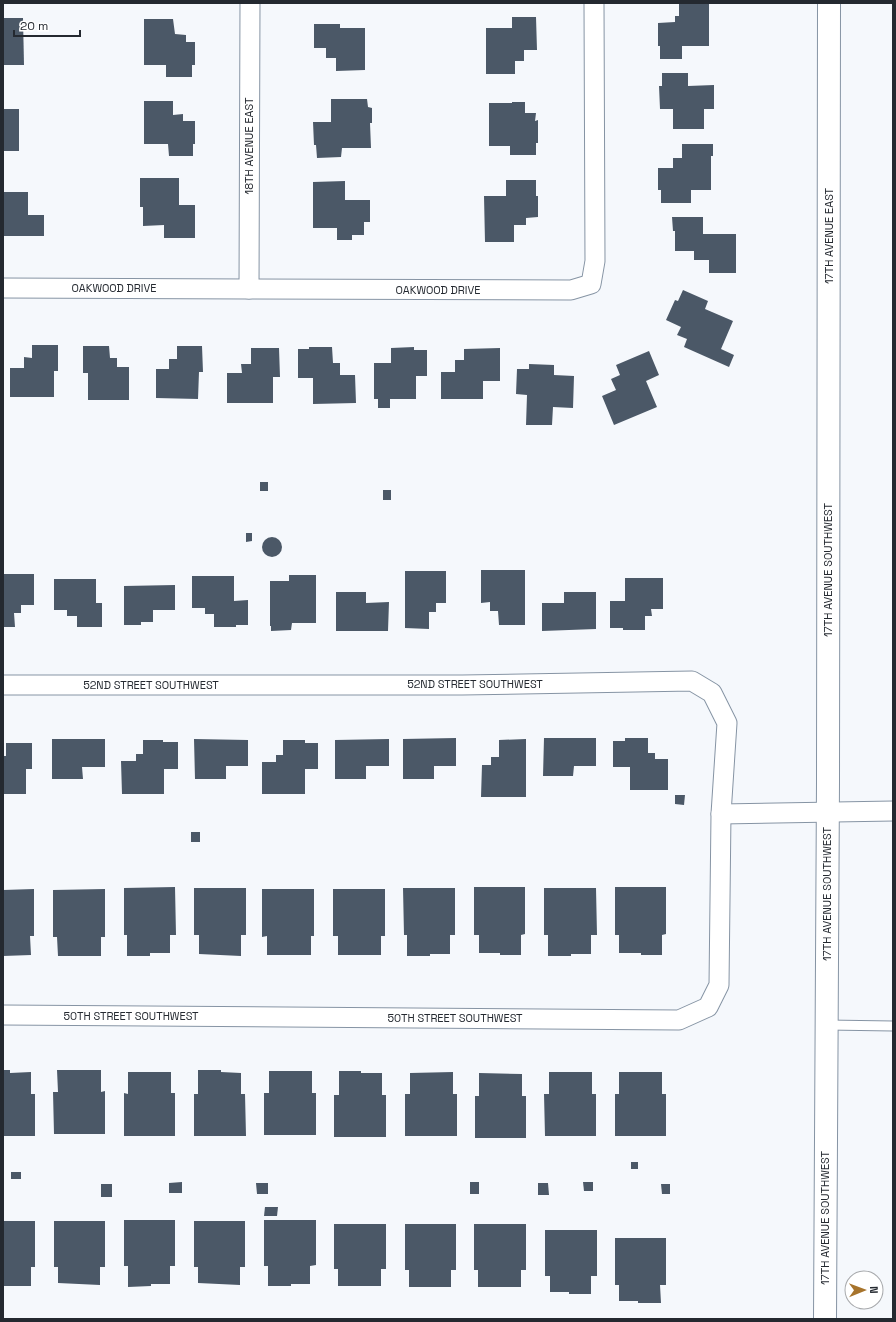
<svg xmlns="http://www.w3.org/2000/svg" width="896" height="1322" font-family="'Space Grotesk',sans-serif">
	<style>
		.building { fill: #4b5867 }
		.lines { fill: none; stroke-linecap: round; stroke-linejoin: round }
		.lane-casing { stroke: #8694a4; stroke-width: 11 }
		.street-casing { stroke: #8694a4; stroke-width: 21 }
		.secondary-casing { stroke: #8694a4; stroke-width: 24 }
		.lane { stroke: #fff; stroke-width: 9 }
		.street { stroke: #fff; stroke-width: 19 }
		.secondary { stroke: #fff; stroke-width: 22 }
		.labels { text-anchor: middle; stroke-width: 4; stroke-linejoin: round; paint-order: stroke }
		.street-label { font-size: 11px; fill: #242930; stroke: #fff }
	</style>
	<rect width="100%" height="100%" fill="#f5f8fc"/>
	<g class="building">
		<path d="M679 3H709V46H682V59H660V46H658V23L675 22V16H679Z"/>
		<path d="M512 17H536L537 50H524V61H515V74H486V28H512Z"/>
		<path d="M3 18H23L24 65H3Z"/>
		<path d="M144 19H173L175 34 186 35V42H195V65H192V77H166V65H144Z"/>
		<path d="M314 24H340V28H365V70L336 71V58H326V48H314Z"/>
		<path d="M662 73H688V86L714 85V109H704V129H673V109H660L659 86H662Z"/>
		<path d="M331 99H367L368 107 372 108V123H370L371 148H342L341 157 317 158 316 145H314L313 122H331Z"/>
		<path d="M144 101H173V115L183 114V121H195V144H193V156H169L168 144H144Z"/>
		<path d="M512 102H525V113H536L535 121 538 120V143H536V155H510V146H489V103H512Z"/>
		<rect x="3" y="109" width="16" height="42"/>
		<path d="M682 144H713V156H711V190H691V203H661V190H658V168H673V158H682Z"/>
		<path d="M140 178H179V205H195V238H164V225L143 226V207H140Z"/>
		<path d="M506 180H536V196H538V217L526 218V225H514V242H485L484 196H506Z"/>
		<path d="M345 181V200H370V222H364V235H352V240H337V228H313V182Z"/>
		<path d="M3 192H28V215H44V236H3Z"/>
		<path d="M672 217H703V234H736V273H709V260H694V251H675V231H673Z"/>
		<path d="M683 290 708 301 705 309 733 321 721 349 734 355 729 367 684 347 687 339 677 335 681 327 666 320 675 300 678 301Z"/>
		<path d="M32 345H58V371H54V397H10V368H24V357L32 358Z"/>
		<path d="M83 346H109L110 358H117V367H129V400H88V373H83Z"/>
		<path d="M177 346H202L203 372H199L198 399 156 398V369H169V359H177Z"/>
		<path d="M309 347H332L333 363H340V375H355L356 403 313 404V378H298V349H309Z"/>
		<path d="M414 347V350H427V376H416V399H390V408H378V399H374V363H391V348Z"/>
		<path d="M251 348H279L280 377H273V403H227V373H242L241 364H251Z"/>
		<path d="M500 348V381H483V399H441V372H455V360H464V349Z"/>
		<path d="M649 351 659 375 646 381 657 407 614 425 602 396 616 390 611 379 620 375 616 365Z"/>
		<path d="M529 364 554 365V375L574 376 573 408 553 407 552 425H526L527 395 516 394 517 369H529Z"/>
		<rect x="260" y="482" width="8" height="9"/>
		<rect x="383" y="490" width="8" height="10"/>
		<path d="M246 533H252V541L246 542Z"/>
		<circle cx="272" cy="547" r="10"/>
		<path d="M481 570H525V625H499L498 611H490V602L481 603Z"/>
		<path d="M405 571H446V603H436V612H429V629L405 628Z"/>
		<path d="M3 574H34V605H21V613H14L15 627H3Z"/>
		<path d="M289 575H316V623H292L291 630 271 631V626H270V581H289Z"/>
		<path d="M192 576H234V601L248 600V625H236V627H214V614H205V608H192Z"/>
		<path d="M625 578H663V609H651L652 616H645V630H623V628H610V601H625Z"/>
		<path d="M54 579H96V603H102V627H77V616H67V610H54Z"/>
		<path d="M175 585V610H153V622H141V625H124V586Z"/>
		<path d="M336 592H366V603L389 602 388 631H336Z"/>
		<path d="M564 592H596V629L542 631V603H564Z"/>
		<path d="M456 738V766H434V779H403V739Z"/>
		<path d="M544 738H596V766H574L573 776H543Z"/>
		<path d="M625 738H648V753H655V759H668V790H630V767H613V741H625Z"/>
		<path d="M52 739H105V767H82L83 779H52Z"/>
		<path d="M194 739 248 740V766H226V779H195Z"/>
		<path d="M389 739V766H366V779H335V740Z"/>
		<path d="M526 739V797H481L482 765H491V757H499V740Z"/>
		<path d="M143 740H163V742H178V769H164V794H122L121 761H136V754H143Z"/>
		<path d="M283 740H305V743H318V769H305V794H262V762H276V755H283Z"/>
		<path d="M6 743H32V769H26V794H3V756H6Z"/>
		<path d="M675 795H685L684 805 675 804Z"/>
		<rect x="191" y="832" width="9" height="10"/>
		<path d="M175 887 176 935H170V953H150V956H127V935H124V888Z"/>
		<path d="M474 887H525V934L521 935V955H500V953H479V935H474Z"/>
		<path d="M615 887H666V934L662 935V955H641V953H619V935H615Z"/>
		<path d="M194 888H246V935H241V956L199 954V935H194Z"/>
		<path d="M403 888H455V935H450V954H430V956H407V935H404Z"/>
		<path d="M544 888H596L597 935H591V954H571V956H548V935H544Z"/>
		<path d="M34 889V936H30L31 955 3 956V890Z"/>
		<path d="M105 889V937H101V956H58L57 937H53V890Z"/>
		<path d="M262 889H314V936H311V955H267V936L262 937Z"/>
		<path d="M333 889H385V936H381V955H338V936H333Z"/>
		<path d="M3 1070H10V1073L31 1072V1094H35V1136H3Z"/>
		<path d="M57 1070H101V1092L105 1091V1134H54L53 1092H58Z"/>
		<path d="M198 1070H221V1072L241 1073V1094H245L246 1136H194V1094H198Z"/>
		<path d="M269 1071H312V1093H316V1135H264V1093H269Z"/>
		<path d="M339 1071H361V1073H382V1095H386V1137H334V1095H339Z"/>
		<path d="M128 1072H171V1093H175V1136H124V1093L128 1094Z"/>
		<path d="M453 1072V1094H457V1136H405V1094H410V1073Z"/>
		<path d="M549 1072H592V1094H596V1136H545L544 1094H549Z"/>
		<path d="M619 1072H662V1094H666V1136H615V1094H619Z"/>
		<path d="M479 1073 522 1074V1096H526V1138H475V1096H479Z"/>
		<rect x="631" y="1162" width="7" height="7"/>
		<rect x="11" y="1172" width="10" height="7"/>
		<path d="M182 1182V1193H169V1183Z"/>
		<rect x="470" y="1182" width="9" height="12"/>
		<path d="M583 1182H593V1191H584Z"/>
		<path d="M256 1183H268V1194H257Z"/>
		<path d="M538 1183H548L549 1195H538Z"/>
		<rect x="101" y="1184" width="11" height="13"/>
		<path d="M661 1184H670V1194H662Z"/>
		<path d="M265 1207H278L277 1216H264Z"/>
		<path d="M124 1220H175V1266H170V1284H151V1286L128 1287V1266H124Z"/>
		<path d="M264 1220H316V1265L310 1266V1284H291V1286H268V1266H264Z"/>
		<path d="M3 1221H35V1267H31V1286H3Z"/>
		<path d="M54 1221H105V1267H100V1285L58 1283V1267H54Z"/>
		<path d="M194 1221H245V1267H240V1285L198 1283V1267H194Z"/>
		<path d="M334 1224H386V1269H381V1286H338V1269H334Z"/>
		<path d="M405 1224H456V1270H451V1287H409V1270H405Z"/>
		<path d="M474 1224H526V1270H521V1287H478V1270H474Z"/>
		<path d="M545 1230H597V1276H591V1294H569V1292H550V1276H545Z"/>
		<path d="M615 1238H666V1285H660L661 1303H638V1301H619V1285H615Z"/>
	</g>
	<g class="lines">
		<g class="lane-casing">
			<path id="lane" d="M827 1025 893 1026"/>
		</g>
		<g class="street-casing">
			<g id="street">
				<path d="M3 288 249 289 571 290 591 284 595 261 594 3"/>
				<path d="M249 289 250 3"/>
				<path d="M3 685H462L692 681 712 693 727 723 721 814 719 985 708 1007 679 1020 3 1015"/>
				<path d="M721 814 893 811"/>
			</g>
		</g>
		<g class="secondary-casing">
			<path id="secondary" d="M825 1319 828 782 829 3"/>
		</g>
		<use href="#lane" class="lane"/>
		<use href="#street" class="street"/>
		<use href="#secondary" class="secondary"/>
	</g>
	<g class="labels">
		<g class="street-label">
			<text transform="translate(249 146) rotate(-90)" y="4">18TH AVENUE EAST</text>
			<text transform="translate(829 236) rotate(-90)" y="4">17TH AVENUE EAST</text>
			<text x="114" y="292">OAKWOOD DRIVE</text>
			<text x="438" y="294">OAKWOOD DRIVE</text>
			<text transform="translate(828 570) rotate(-90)" y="4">17TH AVENUE SOUTHWEST</text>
			<text x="475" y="688">52ND STREET SOUTHWEST</text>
			<text x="151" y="689">52ND STREET SOUTHWEST</text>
			<text transform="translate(827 894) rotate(-90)" y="4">17TH AVENUE SOUTHWEST</text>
			<text x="131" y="1020">50TH STREET SOUTHWEST</text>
			<text x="455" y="1022">50TH STREET SOUTHWEST</text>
			<text transform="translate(825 1218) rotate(-90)" y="4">17TH AVENUE SOUTHWEST</text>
		</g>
	</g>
	<rect width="896" height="1322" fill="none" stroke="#242930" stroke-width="8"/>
	<g transform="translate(864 1290) rotate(89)"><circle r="19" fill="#ffffff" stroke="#a7a9ac"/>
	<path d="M0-3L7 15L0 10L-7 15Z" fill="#a7742c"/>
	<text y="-6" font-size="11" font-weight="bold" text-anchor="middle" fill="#242930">N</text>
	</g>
	<path d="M14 30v6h66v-6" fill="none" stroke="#242930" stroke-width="2"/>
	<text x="20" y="30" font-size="12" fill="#242930" stroke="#ffffff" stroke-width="3" paint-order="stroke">20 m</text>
</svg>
